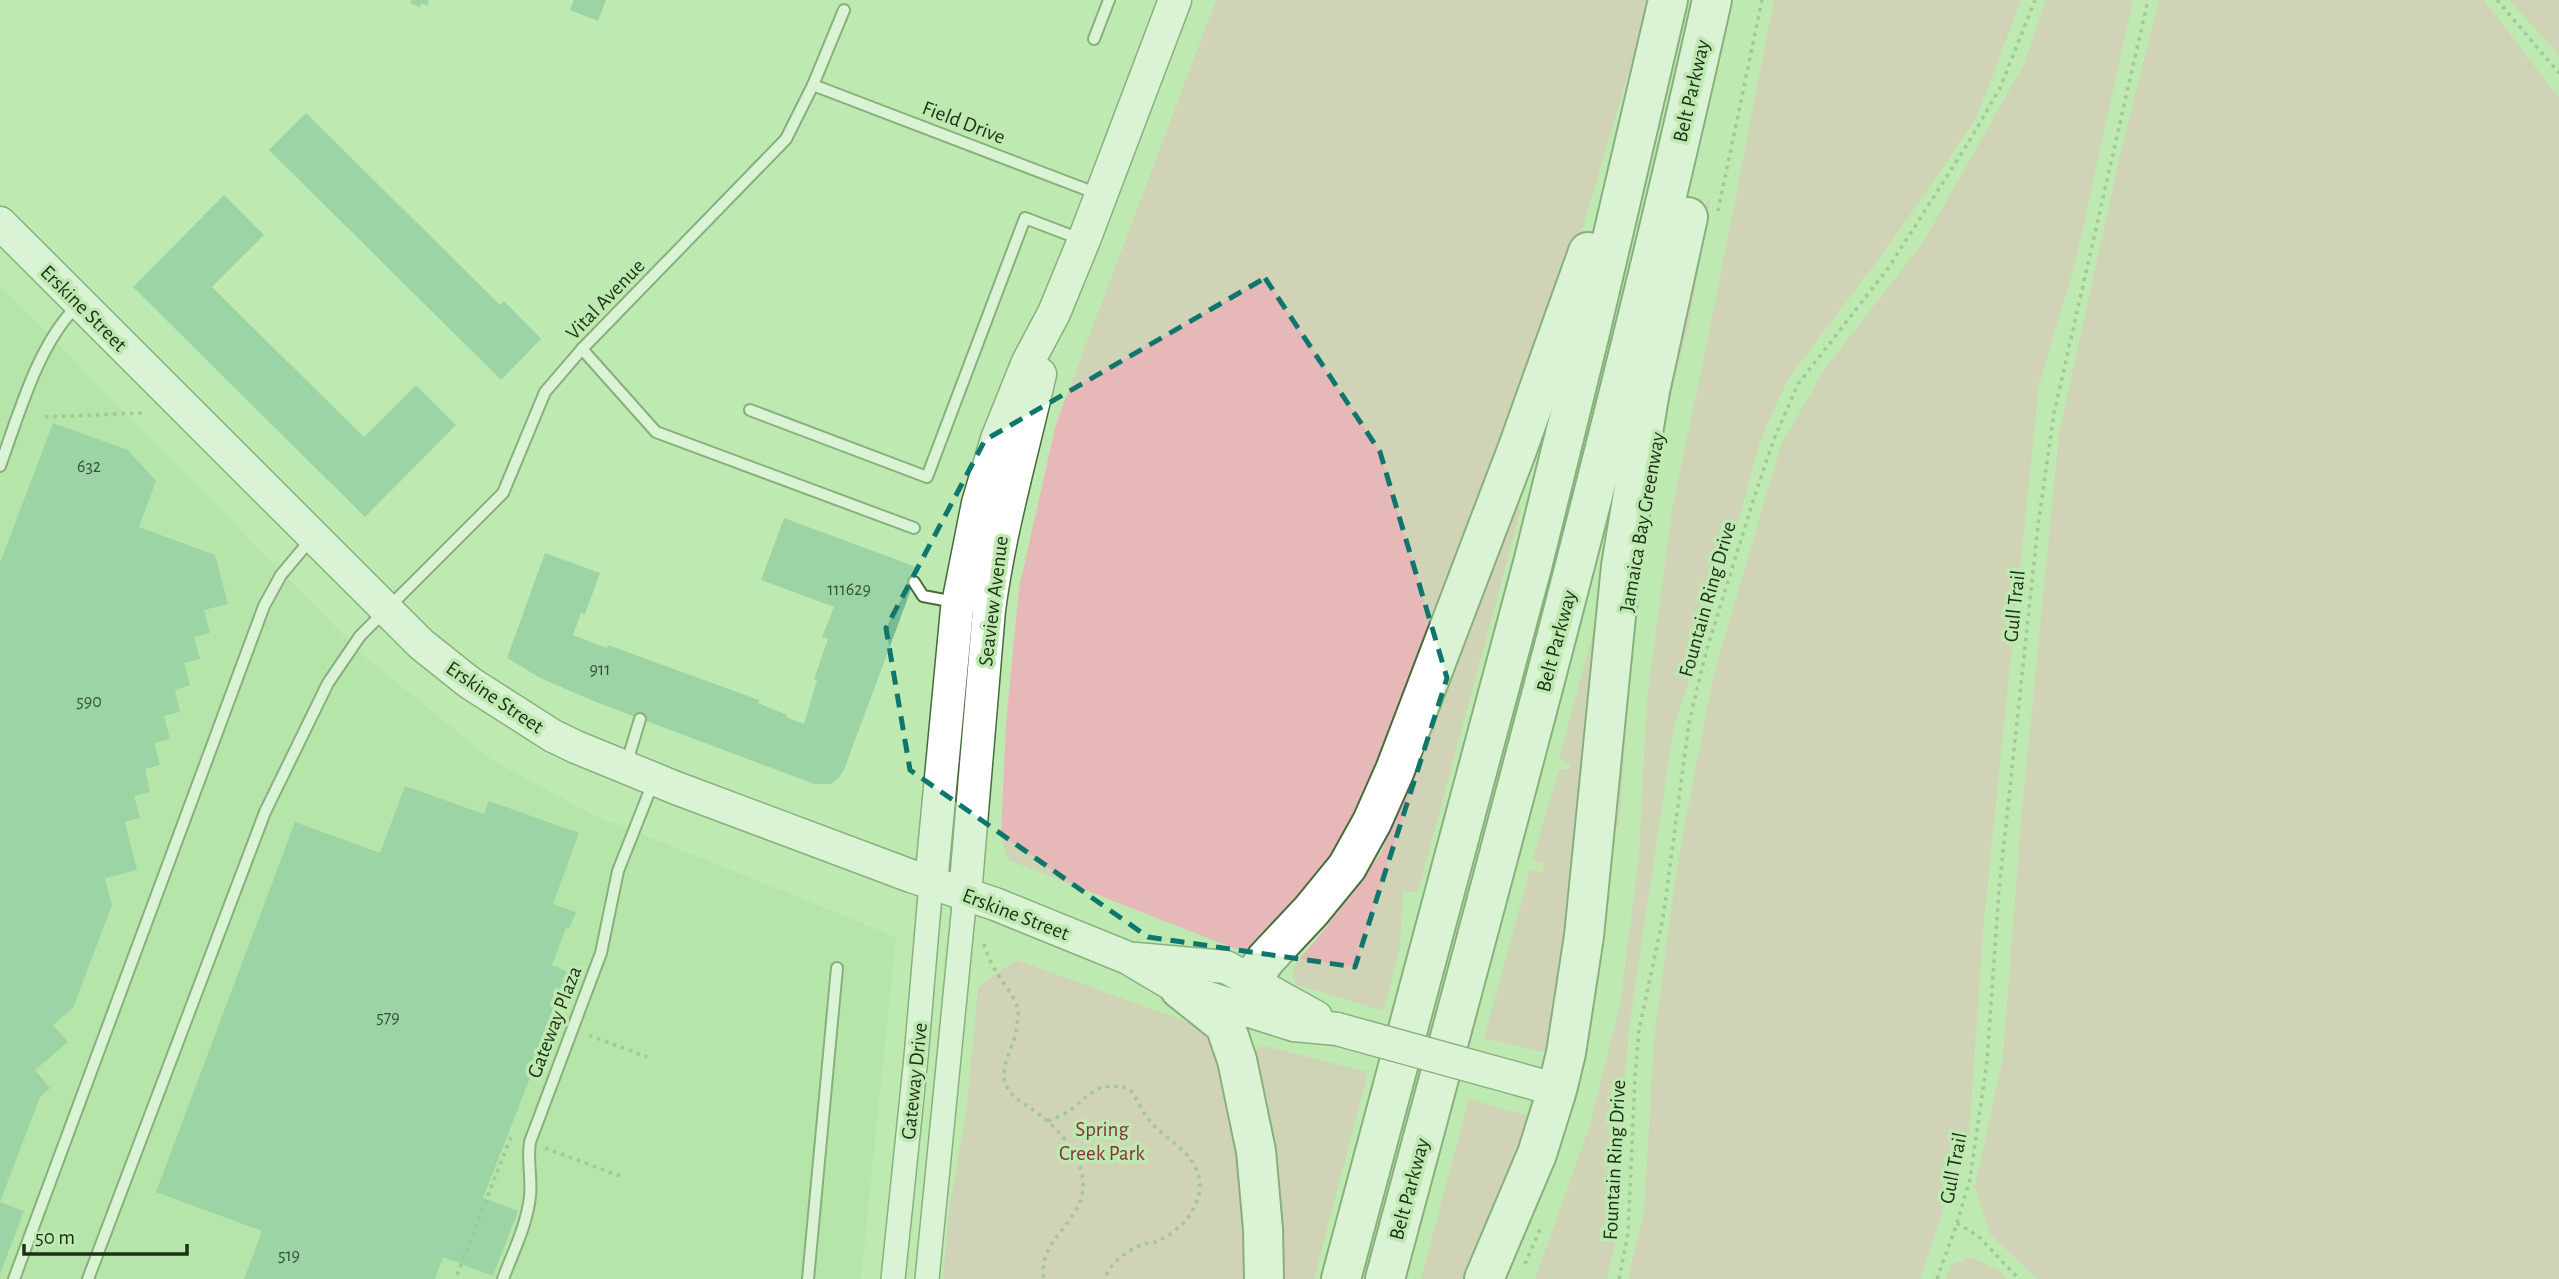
<svg xmlns="http://www.w3.org/2000/svg" width="2559" height="1279" font-family="'Alegreya Sans',sans-serif">
	<style>
		.built { fill: #aedfa0 }
		.green { fill: #e6b8b8 }
		.building { fill: #77bb95 }
		.lines { fill: none; stroke-linecap: round; stroke-linejoin: round }
		.lane-casing { stroke: #456c3a; stroke-width: 14 }
		.street-casing { stroke: #456c3a; stroke-width: 26 }
		.secondary-casing { stroke: #456c3a; stroke-width: 35 }
		.highway-casing { stroke: #456c3a; stroke-width: 42 }
		.path { stroke: #7e9f75; stroke-width: 3.5; stroke-dasharray: 3.5 5; stroke-linecap: butt }
		.lane { stroke: #fff; stroke-width: 10 }
		.street { stroke: #fff; stroke-width: 23 }
		.secondary { stroke: #fff; stroke-width: 32 }
		.highway { stroke: #fff; stroke-width: 38 }
		.secondary-bridge-casing { stroke: #456c3a; stroke-width: 35; stroke-linecap: butt }
		.secondary-bridge { stroke: #fff; stroke-width: 32 }
		.marked { fill: none; stroke: #0f766e; stroke-width: 5; stroke-dasharray: 14 9; stroke-linejoin: round }
		.labels { text-anchor: middle; stroke-width: 7; stroke-linejoin: round; paint-order: stroke }
		.number-label { font-size: 18px; fill: #345238 }
		.street-label { font-size: 21px; fill: #1e2f19; stroke: #beeab2 }
		.park-label { font-size: 21px; fill: #873138; stroke: #beeab2 }
	</style>
	<rect width="100%" height="100%" fill="#beeab2"/>
	<path class="built" d="M0 285 363 655 493 761 590 813 896 937 861 1279H0Z"/>
	<g class="green">
		<path d="M1216 0H1646L1641 31 1570 270 1372 793 1326 869 1309 881 1298 903 1253 947 1244 951 1236 949 1008 860 1001 835 1006 724 1019 588 1056 424Z"/>
		<path d="M1774 0H2021L1976 119 1887 248 1788 379 1760 441 1725 570 1674 726 1629 1028 1621 1126 1616 1240 1607 1279H1535L1590 1125 1620 1005 1639 856 1647 700 1672 510 1711 323Z"/>
		<path d="M2046 0H2133L2075 264 2039 385 1984 920 1969 1135 1920 1279H1628L1644 1212 1654 1038 1678 861 1713 677 1781 445 1824 370 1924 241 2024 64Z"/>
		<path d="M2159 0H2484L2559 98V1279H2037L1990 1234 1975 1187 2003 1057 2021 821 2059 434 2118 164Z"/>
		<path d="M2509 0H2559V56L2556 51Z"/>
		<path d="M1710 199 1690 319 1653 469 1632 651 1619 824 1614 830 1624 686 1659 427 1706 201Z"/>
		<path d="M1519 498 1521 509 1418 892 1403 891 1400 946 1384 1011 1297 985 1292 977 1296 963 1325 929 1381 853 1424 753 1512 510Z"/>
		<path d="M1614 555 1573 923 1548 1048 1541 1052 1484 1038 1530 870 1543 872 1544 863 1532 860 1559 770 1570 769V764L1559 759Z"/>
		<path d="M1017 960 1201 1027 1218 1036 1231 1084 1254 1279H943L949 1208 966 1115 978 988C990 977 1004 968 1017 960Z"/>
		<path d="M1264 1046 1368 1072 1314 1279H1280L1281 1202 1253 1055 1258 1048Z"/>
		<path d="M1469 1099 1528 1116 1531 1120 1469 1279H1421Z"/>
		<path d="M1970 1257 1998 1270 2006 1279H1946L1951 1265Z"/>
	</g>
	<g class="building">
		<path d="M412 0H429L427 6 421 3 420 7 410 3Z"/>
		<path d="M574 0H606L598 21 570 10Z"/>
		<path d="M306 113 500 305 504 301 541 339 501 380 269 150Z"/>
		<path d="M224 195 264 235 212 287 364 437 416 385 456 425 365 517 133 287Z"/>
		<path d="M53 423 128 450 156 481 139 527 215 555 228 604 204 610 210 633 194 637 200 659 184 663 190 685 175 690 180 712 164 716 170 739 154 743 160 765 145 769 150 792 134 796 140 818 125 822 137 870 105 878 112 905 73 1008 53 1025 68 1042 35 1070 50 1088 40 1097 0 1202V563Z"/>
		<path d="M784 518 919 568 844 770 839 778 831 784H814L596 702 540 678 507 658 545 553 600 573 585 614 581 613 573 635 607 648 608 645 759 700 758 703 787 715 786 717 804 724 817 680 814 679 828 639 822 637 834 607 761 580Z"/>
		<path d="M405 786 484 814 489 801 579 833 553 904 576 912 569 929 566 928 552 965 571 973 483 1198 518 1211 493 1276 443 1257 435 1279H244L262 1231 156 1192 295 822 380 853Z"/>
		<path d="M0 1202 24 1211 0 1274Z"/>
	</g>
	<g class="lines">
		<g class="lane-casing">
			<g id="lane">
				<path d="M1094 39 1109 0"/>
				<path d="M813 85 1098 194"/>
				<path d="M582 349 656 432 914 528"/>
				<path d="M750 410 927 477 1025 218 1080 239"/>
				<path d="M0 466C19 414 38 344 77 306"/>
				<path d="M914 582 923 596 955 602"/>
				<path d="M626 765 640 719"/>
				<path d="M14 1279 264 606 281 575 312 538"/>
				<path d="M88 1279 265 812 328 683 360 636 503 493 545 392 582 349 786 139 813 85 844 10"/>
				<path d="M503 1279C513 1252 527 1225 530 1196 532 1178 527 1160 530 1142L601 953 618 871 654 780"/>
				<path d="M808 1279 837 968"/>
			</g>
		</g>
		<g class="street-casing">
			<g id="street">
				<path d="M893 1279 916 1057 931 883"/>
				<path d="M927 1279 965 895"/>
			</g>
		</g>
		<g class="secondary-casing">
			<g id="secondary">
				<path d="M0 223 421 644 470 683 553 736 576 747 676 788 911 876 995 904 1128 958 1180 989 1294 1025 1337 1029"/>
				<path d="M931 883 957 609 978 503 997 439 1028 362 1054 313 1084 240 1175 0"/>
				<path d="M965 895 989 610C1000 528 1022 454 1040 374"/>
				<path d="M1136 959 1226 967 1316 1017"/>
				<path d="M1511 1077 1557 1090"/>
			</g>
		</g>
		<g class="highway-casing">
			<g id="highway">
				<path d="M1251 980 1266 959 1311 911 1347 867 1372 822 1395 770 1517 450 1588 252"/>
				<path d="M1180 989 1225 1025 1237 1060 1256 1151 1263 1229 1264 1279"/>
				<path d="M1341 1279 1533 563 1589 337 1668 0"/>
				<path d="M1385 1279C1499 854 1616 430 1712 0"/>
				<path d="M1484 1279 1537 1154 1557 1090 1566 1053 1584 936 1621 566 1650 391 1688 217"/>
			</g>
		</g>
		<g class="path">
			<path d="M2497 0 2559 73"/>
			<path d="M1718 211 1762 0"/>
			<path d="M45 417 142 413"/>
			<path d="M984 944C987 954 991 964 997 973 1004 984 1015 997 1018 1010 1019 1014 1017 1021 1017 1026 1016 1046 997 1066 1007 1087 1012 1098 1021 1101 1030 1108 1055 1124 1082 1152 1083 1184 1084 1222 1036 1240 1044 1279"/>
			<path d="M589 1035 647 1057"/>
			<path d="M1048 1121C1056 1117 1067 1114 1073 1108 1095 1089 1099 1083 1129 1088 1137 1098 1141 1110 1149 1120 1164 1139 1188 1147 1197 1171 1208 1199 1184 1229 1160 1240 1155 1243 1149 1243 1144 1244 1129 1249 1108 1264 1105 1279"/>
			<path d="M545 1148 620 1176"/>
			<path d="M1957 1223 1978 1236 2019 1279"/>
			<path d="M1525 1264 1541 1227"/>
			<path d="M457 1275 512 1134"/>
			<path d="M1619 1279 1628 1233 1635 1076 1639 1030 1663 918 1689 723 1706 652 1754 498 1774 439 1798 384 1889 267 1970 140 2000 88 2035 0"/>
			<path d="M1937 1279 1957 1223 1970 1179 1987 1061 1999 890 2038 525 2054 413 2148 0"/>
		</g>
		<use href="#lane" class="lane"/>
		<use href="#street" class="street"/>
		<use href="#secondary" class="secondary"/>
		<use href="#highway" class="highway"/>
		<g class="secondary-bridge-casing">
			<path id="secondary-bridge" d="M1337 1029 1511 1077"/>
		</g>
		<use href="#secondary-bridge" class="secondary-bridge"/>
	</g>
	<path d="M0 0H2559V1279H0ZM1265 278 1380 452 1447 678 1355 967 1148 937 910 770 886 628 985 440Z" fill="#beeab2" fill-opacity=".55" fill-rule="evenodd"/>
	<path class="marked" d="M1265 278 1380 452 1447 678 1355 967 1148 937 910 770 886 628 985 440Z"/>
	<g class="labels">
		<g class="number-label">
			<text x="89" y="472">632</text>
			<text x="849" y="595">111629</text>
			<text x="600" y="675">911</text>
			<text x="89" y="707">590</text>
			<text x="388" y="1023">579</text>
			<text x="289" y="1261">519</text>
		</g>
		<g class="street-label">
			<text transform="translate(1691 91) rotate(-77)" y="7">Belt Parkway</text>
			<text transform="translate(964 122) rotate(21)" y="7">Field Drive</text>
			<text transform="translate(605 299) rotate(-46)" y="7">Vital Avenue</text>
			<text transform="translate(84 308) rotate(45)" y="7">Erskine Street</text>
			<text transform="translate(1642 522) rotate(-80)" y="7">Jamaica Bay Greenway</text>
			<text transform="translate(1707 599) rotate(-74)" y="7">Fountain Ring Drive</text>
			<text transform="translate(993 601) rotate(-83)" y="7">Seaview Avenue</text>
			<text transform="translate(2014 606) rotate(-84)" y="7">Gull Trail</text>
			<text transform="translate(1556 641) rotate(-75)" y="7">Belt Parkway</text>
			<text transform="translate(495 697) rotate(34)" y="7">Erskine Street</text>
			<text transform="translate(1016 914) rotate(21)" y="7">Erskine Street</text>
			<text transform="translate(554 1022) rotate(-69)" y="7">Gateway Plaza</text>
			<text transform="translate(914 1081) rotate(-84)" y="7">Gateway Drive</text>
			<text transform="translate(1614 1160) rotate(-87)" y="7">Fountain Ring Drive</text>
			<text transform="translate(1953 1168) rotate(-79)" y="7">Gull Trail</text>
			<text transform="translate(1409 1189) rotate(-75)" y="7">Belt Parkway</text>
		</g>
		<g class="park-label">
			<text x="1102" y="1136">Spring<tspan x="1102" dy="24">Creek Park</tspan></text>
		</g>
	</g>
	<path d="M24 1244v10h163v-10" fill="none" stroke="#1e2f19" stroke-width="3.5"/>
	<text x="35" y="1244" font-size="21" fill="#1e2f19" stroke="#beeab2" stroke-width="5" paint-order="stroke">50 m</text>
</svg>
